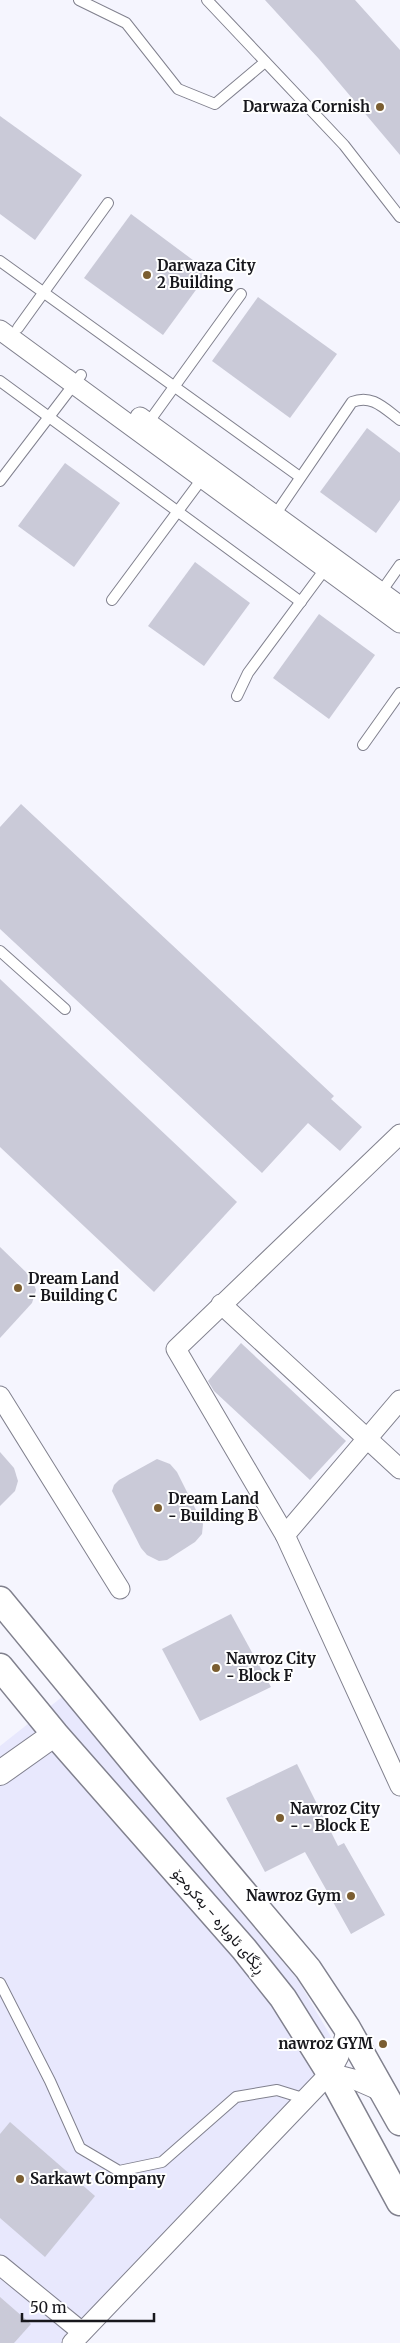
<svg xmlns="http://www.w3.org/2000/svg" width="400" height="2343" font-family="Merriweather,Vazirmatn,serif">
	<style>
		.built { fill: #e8e8fd }
		.building { fill: #cacad8 }
		.lines { fill: none; stroke-linecap: round; stroke-linejoin: round }
		.service-casing { stroke: #81818e; stroke-width: 12 }
		.minor-casing { stroke: #81818e; stroke-width: 21 }
		.tertiary-casing { stroke: #81818e; stroke-width: 26 }
		.secondary-casing { stroke: #81818e; stroke-width: 29 }
		.service { stroke: #fff; stroke-width: 10 }
		.minor { stroke: #fff; stroke-width: 19 }
		.tertiary { stroke: #fff; stroke-width: 24 }
		.secondary { stroke: #fff; stroke-width: 26 }
		.poi-dot { fill: #7b5e31; stroke: #fff; stroke-width: 2 }
		.labels { text-anchor: middle; stroke-width: 4; stroke-linejoin: round; paint-order: stroke }
		.poi-label { font-size: 15px; font-weight: bold; fill: #18181d; stroke: #fff; text-anchor: start }
		.street-label { font-size: 15px; fill: #18181d; stroke: #fff }
	</style>
	<rect width="100%" height="100%" fill="#f5f5fe"/>
	<path class="built" d="M62 1697 298 1980 345 2061 76 2343H0V1746Z"/>
	<g class="building">
		<path d="M265 0H355L400 50V155L319 59Z"/>
		<path d="M0 116 82 175 35 240 0 214Z"/>
		<path d="M131 214 209 272 163 335 84 278Z"/>
		<path d="M258 297 337 354 290 418 212 361Z"/>
		<path d="M367 428 400 453V500L376 533 320 492Z"/>
		<path d="M65 463 120 503 74 567 18 526Z"/>
		<path d="M195 562 250 603 204 666 148 626Z"/>
		<path d="M319 614 375 655 329 719 273 678Z"/>
		<path d="M21 804 334 1096 331 1099 362 1127 340 1151 308 1123 262 1173 0 929V827Z"/>
		<path d="M0 979 237 1202 154 1292 0 1147Z"/>
		<path d="M0 1247 31 1277 36 1290 32 1303 0 1338Z"/>
		<path d="M241 1343 346 1441 310 1480 214 1391 208 1381Z"/>
		<path d="M0 1452 14 1468 18 1481 15 1491 0 1506Z"/>
		<path d="M157 1459 170 1464 177 1472 203 1524 202 1534 195 1542 167 1560 159 1561 147 1555 141 1548 112 1491 114 1485 119 1480Z"/>
		<path d="M231 1614 271 1687 200 1721 162 1649Z"/>
		<path d="M297 1764 338 1846 344 1843 385 1915 351 1934 305 1852 265 1872 226 1798Z"/>
		<path d="M10 2122 95 2196 45 2257 0 2218V2134Z"/>
		<path d="M0 2297 31 2324 14 2343H0Z"/>
	</g>
	<g class="lines">
		<g class="service-casing">
			<g id="service">
				<path d="M79 0 126 23 178 89 215 104 265 62"/>
				<path d="M207 0 344 145 400 217"/>
				<path d="M0 261 300 477"/>
				<path d="M18 328 108 203"/>
				<path d="M0 381 301 602"/>
				<path d="M148 423 241 294"/>
				<path d="M0 481 81 375"/>
				<path d="M275 515 352 402C372 394 384 408 400 420"/>
				<path d="M381 592 400 565"/>
				<path d="M112 600 204 476"/>
				<path d="M237 696 248 673 328 565"/>
				<path d="M363 745 400 693"/>
				<path d="M0 951 65 1009"/>
				<path d="M0 1983 50 2081 80 2148 119 2171 162 2162 236 2097 277 2090 306 2099"/>
			</g>
		</g>
		<g class="minor-casing">
			<g id="minor">
				<path d="M0 330 400 623"/>
				<path d="M140 417 400 606"/>
				<path d="M400 1134 176 1349 285 1535 400 1786"/>
				<path d="M221 1304 400 1469"/>
				<path d="M0 1396 120 1589"/>
				<path d="M285 1535 400 1400"/>
				<path d="M330 2073 353 2079 385 2093"/>
				<path d="M0 2265 82 2332"/>
				<path d="M72 2343 330 2073 339 2056 347 2028"/>
			</g>
		</g>
		<g class="tertiary-casing">
			<path id="tertiary" d="M0 1773 55 1734"/>
		</g>
		<g class="secondary-casing">
			<g id="secondary">
				<path d="M0 1600 141 1771 308 1969 347 2028 400 2122"/>
				<path d="M0 1667 55 1734 244 1949 283 1998 330 2073 400 2202"/>
			</g>
		</g>
		<use href="#service" class="service"/>
		<use href="#minor" class="minor"/>
		<use href="#tertiary" class="tertiary"/>
		<use href="#secondary" class="secondary"/>
	</g>
	<g class="poi-dot">
		<circle cx="380" cy="107" r="5"/>
		<circle cx="147" cy="275" r="5"/>
		<circle cx="18" cy="1288" r="5"/>
		<circle cx="158" cy="1508" r="5"/>
		<circle cx="216" cy="1668" r="5"/>
		<circle cx="280" cy="1818" r="5"/>
		<circle cx="351" cy="1896" r="5"/>
		<circle cx="383" cy="2044" r="5"/>
		<circle cx="20" cy="2179" r="5"/>
	</g>
	<g class="labels">
		<g class="poi-label">
			<text x="370" y="112" text-anchor="end">Darwaza Cornish</text>
			<text x="157" y="271">Darwaza City<tspan x="157" dy="17">2 Building</tspan></text>
			<text x="28" y="1284">Dream Land<tspan x="28" dy="17">- Building C</tspan></text>
			<text x="168" y="1504">Dream Land<tspan x="168" dy="17">- Building B</tspan></text>
			<text x="226" y="1664">Nawroz City<tspan x="226" dy="17">- Block F</tspan></text>
			<text x="290" y="1814">Nawroz City<tspan x="290" dy="17">- - Block E</tspan></text>
			<text x="341" y="1901" text-anchor="end">Nawroz Gym</text>
			<text x="373" y="2049" text-anchor="end">nawroz GYM</text>
			<text x="30" y="2184">Sarkawt Company</text>
		</g>
		<g class="street-label">
			<text transform="translate(219 1921) rotate(49)" y="5">ڕێگای ئاوبارە - بەکرەجۆ</text>
		</g>
	</g>
	<path d="M22 2313v8h132v-8" fill="none" stroke="#18181d" stroke-width="2.5"/>
	<text x="30" y="2313" font-size="15" fill="#18181d" stroke="#ffffff" stroke-width="4" paint-order="stroke">50 m</text>
</svg>
